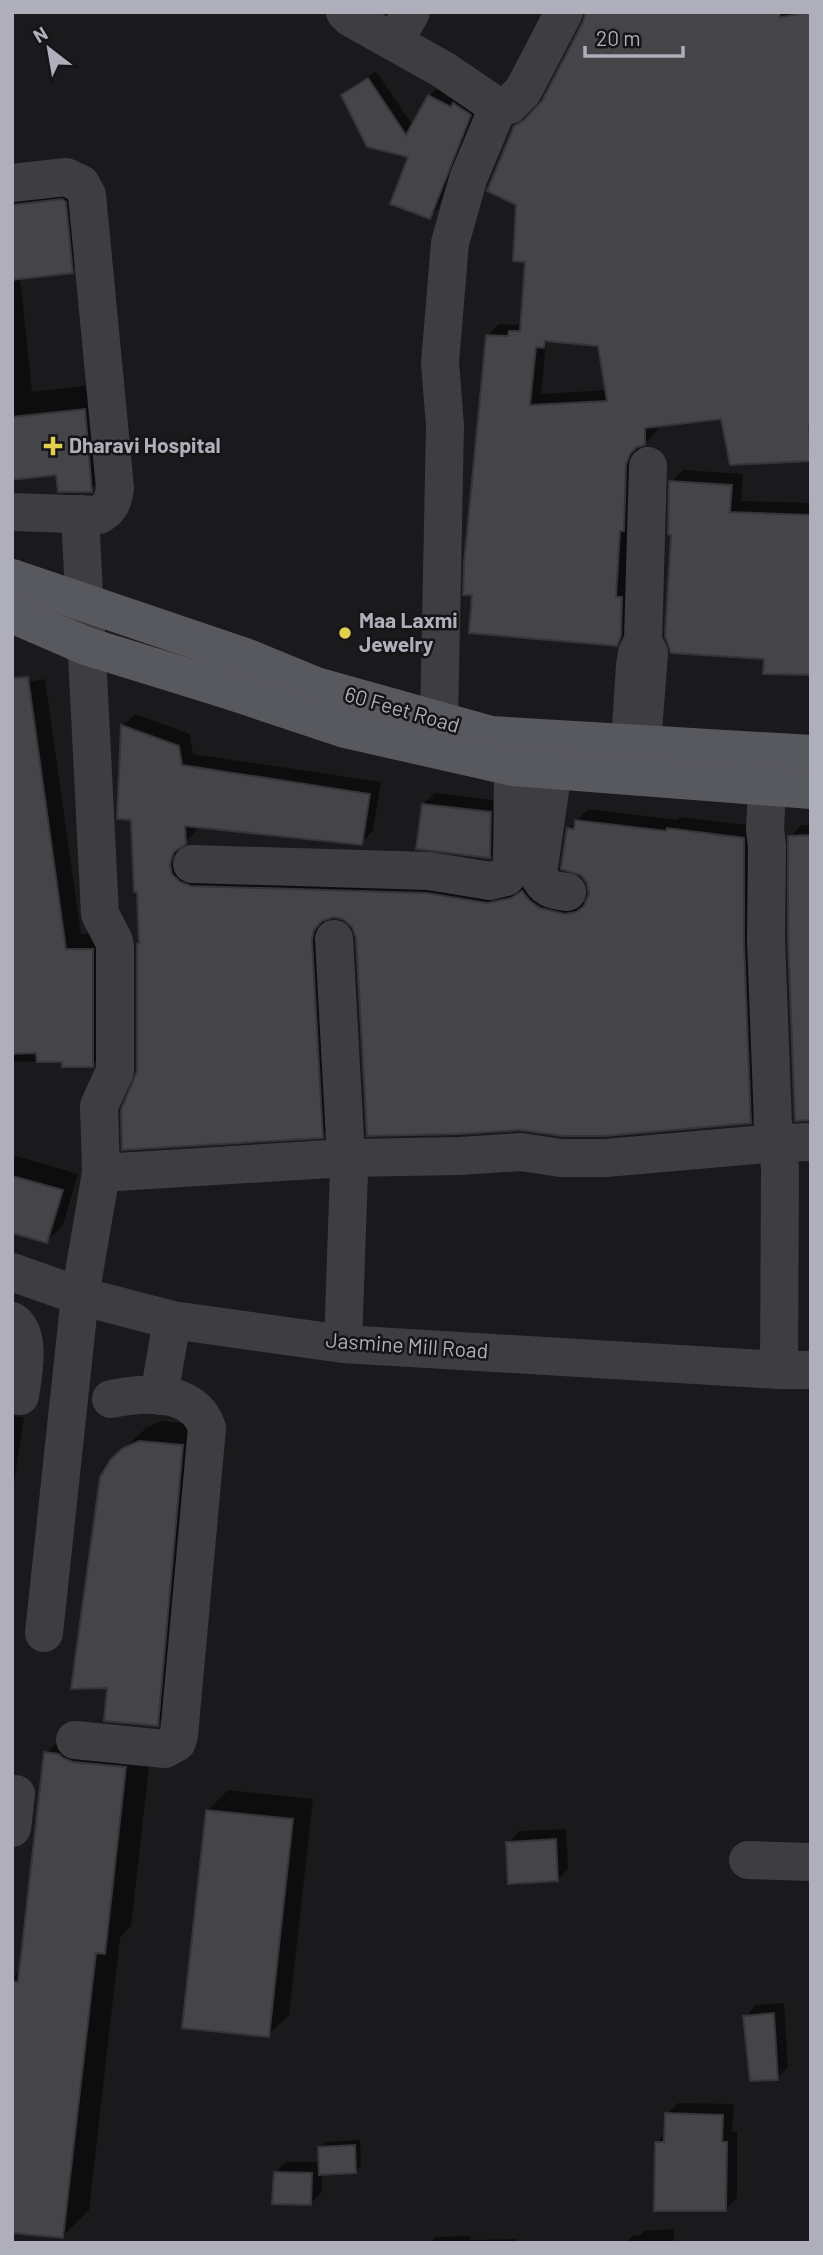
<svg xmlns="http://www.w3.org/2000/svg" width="823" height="2255" font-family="Barlow,sans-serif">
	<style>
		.shadow { fill: #0007; fill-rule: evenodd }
		.building { fill: #454449; stroke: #353438; stroke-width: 2; fill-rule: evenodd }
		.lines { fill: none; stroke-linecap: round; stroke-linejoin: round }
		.minor { stroke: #3e3d42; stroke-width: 38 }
		.major { stroke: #58585f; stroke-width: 38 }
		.poi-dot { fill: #e0d04e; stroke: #151517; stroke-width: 2.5 }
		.labels { text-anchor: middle; stroke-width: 5; stroke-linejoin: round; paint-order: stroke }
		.poi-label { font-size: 21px; font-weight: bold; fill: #aeafba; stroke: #151517; text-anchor: start }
		.street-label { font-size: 21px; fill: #aeafba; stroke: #151517 }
	</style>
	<rect width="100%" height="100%" fill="#1a1a1c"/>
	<g class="shadow">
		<path d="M587 12H811V459L722 417 656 425 657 431 645 443 639 445 637 452 628 632 616 644 487 336 499 324 517 325 523 319 527 260 518 204 515 127 544 102 585 23ZM550 340 600 344 607 390 541 394 546 344Z"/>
		<path d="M376 71 413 126 429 96 437 88 478 107 437 210 429 217 410 156 343 95Z"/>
		<path d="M12 166 89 174 98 245 72 271 20 277 32 392 111 383 118 463 91 489 57 473 19 477 12 484Z"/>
		<path d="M683 470 743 474 741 501 811 503V673L765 657 673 533 671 482Z"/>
		<path d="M45 679 81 934H107V1050L92 1065 63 1060 12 1062V685Z"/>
		<path d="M135 714 190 734 193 754 381 782 373 831 361 843 197 825V830L184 843 181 851 500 892 525 887 577 903 588 901 590 895 589 882 568 829 588 809 677 820 680 817 754 826 762 1110 750 1122 358 937 353 925 344 918 333 915 325 918 323 927 334 1124 322 1136 139 1071 138 945 141 942 132 819 119 817 123 725Z"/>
		<path d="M435 793 501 801V845L490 857 423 804Z"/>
		<path d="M801 825H811V1118L790 837Z"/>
		<path d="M12 1155 78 1174 63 1225 47 1241 12 1231Z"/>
		<path d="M12 1416 24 1417 12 1497Z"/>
		<path d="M161 1421 203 1425 178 1704 157 1724 109 1687 112 1460 146 1428Z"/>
		<path d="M72 1727 152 1741 131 1926 120 1938 89 2210 63 2236 12 2202V1978L21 1969 46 1753Z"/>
		<path d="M228 1790 313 1799 289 2015 268 2035 207 1811Z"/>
		<path d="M566 1829 568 1869 557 1880 508 1843 519 1831Z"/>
		<path d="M784 2003 788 2067 777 2078 745 2017 756 2005Z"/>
		<path d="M678 2103 734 2104 732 2132H737V2198L725 2209 657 2142 666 2133 667 2114Z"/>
		<path d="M360 2140 361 2166 356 2171 322 2173V2192L310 2204 275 2173 286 2162H320V2147L325 2142Z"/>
		<path d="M674 2229V2243H625L632 2236 640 2235 645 2231Z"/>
		<path d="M470 2236V2240L516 2239 517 2243H430L436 2237Z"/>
	</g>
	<g class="building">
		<path d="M586 12H780V17L811 12V425H809L811 461 730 465 721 419 645 428V445L637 447 630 454 626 465 624 531H620L616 597H622L621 636 617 646 469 633 472 595H463L464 564 486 335 508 336 509 331H520L525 262 513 261 516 205 487 191 514 126 524 120 542 101 583 22ZM545 341 598 346 607 401 530 405 536 347 544 348Z"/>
		<path d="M368 78 406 135 428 95 451 107 453 103 471 115 430 219 390 204 408 157 367 147 341 95Z"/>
		<path d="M62 199 66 202 73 273 12 280V205Z"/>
		<path d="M85 409 92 492H58L56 475 12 480V417Z"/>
		<path d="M669 481 732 485 730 512 811 515V675L763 674 764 659 671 653 665 636 671 535 668 534Z"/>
		<path d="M28 677 66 949H93V1067H62V1062H37L36 1053 12 1054V678Z"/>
		<path d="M121 725 179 746 182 765 370 794 362 845 185 826 186 844 174 852 170 864 172 874 180 882 191 886 427 893 487 903 511 898 522 891 530 901 540 908 565 914 576 912 584 906 589 894 587 883 581 875 561 869 567 828 574 829 575 820 666 831 667 828 744 838V941L751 1123 605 1136H563L520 1130 459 1134 367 1136 356 938 352 927 343 919 333 917 322 921 314 930 312 940 323 1138 122 1150 121 1110 137 1071V944H139L137 892H134L131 820 117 819Z"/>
		<path d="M422 804 491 812 490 858 416 849Z"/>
		<path d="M811 835V1120L795 1121 788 940V836Z"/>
		<path d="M12 1176 63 1190 47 1243 12 1233Z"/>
		<path d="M139 1441 183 1445 158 1726 104 1721 107 1688 71 1689 100 1477 111 1459 123 1448Z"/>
		<path d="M44 1752 59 1754 63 1758 73 1762 126 1767 105 1954 96 1953 63 2238 12 2233V1981L18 1982Z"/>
		<path d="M206 1810 293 1819 269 2037 182 2028Z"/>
		<path d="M556 1839 558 1881 508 1884 506 1842Z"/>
		<path d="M774 2013 778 2080 750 2081 743 2016Z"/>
		<path d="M665 2113 723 2115 722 2142H727L726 2211H654L655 2142H664Z"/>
		<path d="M355 2145 356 2173 319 2175 318 2147Z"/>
		<path d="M274 2172 312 2173 311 2205 272 2204Z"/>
	</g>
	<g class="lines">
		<g class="minor">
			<path d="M345 12 351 18 442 69 498 107 509 105 523 91 564 12"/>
			<path d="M394 42 411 12"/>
			<path d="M12 183 66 177 81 184 87 195 115 488C113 501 111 508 99 515L12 512"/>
			<path d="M643 641 648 466"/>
			<path d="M439 721 445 425 440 363 450 243 468 179 498 107"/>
			<path d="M630 743 635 665 637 653 643 641 649 653 642 744"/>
			<path d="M553 770 538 873C544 889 552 890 567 892"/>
			<path d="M192 864 429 871 490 881 506 877 512 868 513 767"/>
			<path d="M334 939 346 1158 349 1171 343 1344"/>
			<path d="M101 1173 346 1158 460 1156 521 1152 561 1158H606L776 1143 773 1125 766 940 767 846 765 829 767 788"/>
			<path d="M12 1272 80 1296 172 1320 343 1344 779 1370H811"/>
			<path d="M12 1321C32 1333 23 1376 20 1396"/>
			<path d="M779 1370 780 1167 776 1143 811 1142"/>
			<path d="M159 1396 172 1320"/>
			<path d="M44 1633 80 1296 101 1173 99 1106 115 1071V947L114 941 100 914 80 514"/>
			<path d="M75 1740 165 1749 177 1742 179 1735 207 1428C195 1389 144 1392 111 1399"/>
			<path d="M12 1828 16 1794"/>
			<path d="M748 1860 811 1862"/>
		</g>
		<g class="major">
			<path d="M12 578 248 658 316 686 491 735 811 754"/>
			<path d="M12 614 86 646 225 689 345 729 513 767 811 790"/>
		</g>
	</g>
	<g class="poi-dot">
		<path d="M49.5 435.5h7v7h7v7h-7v7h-7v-7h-7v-7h7z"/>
		<circle cx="345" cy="633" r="7"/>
	</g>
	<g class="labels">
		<g class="poi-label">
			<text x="69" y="453">Dharavi Hospital</text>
			<text x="359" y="628">Maa Laxmi<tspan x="359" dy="24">Jewelry</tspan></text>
		</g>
		<g class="street-label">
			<text transform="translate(402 710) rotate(16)" y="7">60 Feet Road</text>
			<text transform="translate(407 1346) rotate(4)" y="7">Jasmine Mill Road</text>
		</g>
	</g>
	<rect width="823" height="2255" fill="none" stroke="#aeafba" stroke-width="28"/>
	<g transform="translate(49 49) rotate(329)" stroke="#151517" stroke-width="5" paint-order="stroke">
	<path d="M0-5L12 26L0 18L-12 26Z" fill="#aeafba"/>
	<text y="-10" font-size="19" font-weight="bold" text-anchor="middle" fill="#aeafba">N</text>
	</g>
	<path d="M585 46v10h98v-10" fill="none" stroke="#aeafba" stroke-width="3.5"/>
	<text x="596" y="46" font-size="21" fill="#aeafba" stroke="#151517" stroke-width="5" paint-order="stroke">20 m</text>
</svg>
